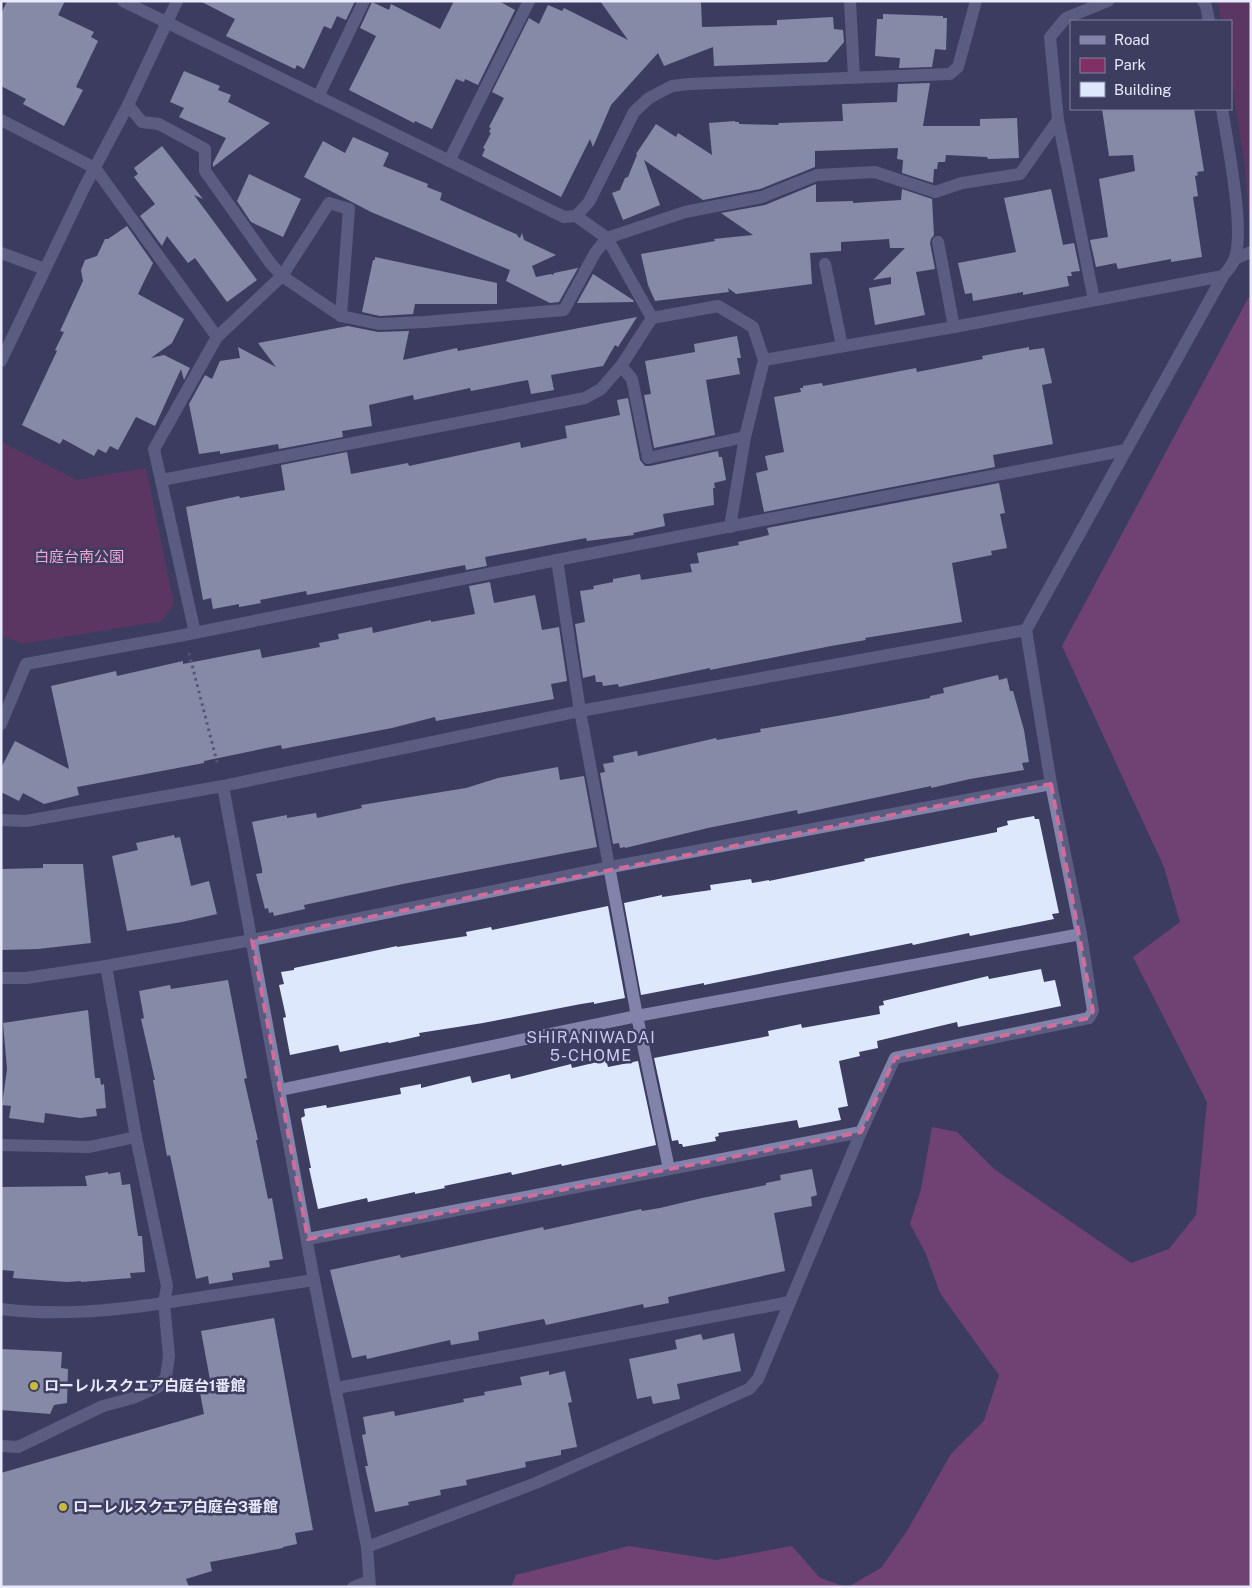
<svg xmlns="http://www.w3.org/2000/svg" width="1252" height="1588" font-family="'Public Sans','Noto Sans JP',sans-serif">
	<style>
		.green { fill: #803065 }
		.forest { fill: #ae4a8b }
		.building { fill: #dde8fd }
		.lines { fill: none; stroke-linecap: round; stroke-linejoin: round }
		.path { stroke: #727390; stroke-width: 3; stroke-dasharray: 2.5 4; stroke-linecap: butt }
		.lane { stroke: #8283ab; stroke-width: 12 }
		.street { stroke: #8283ab; stroke-width: 12 }
		.secondary { stroke: #8283ab; stroke-width: 12 }
		.marked { fill: none; stroke: #d16c9b; stroke-width: 4; stroke-dasharray: 10 6; stroke-linejoin: round }
		.poi-dot { fill: #c8bb3b; stroke: #3d3d60; stroke-width: 2 }
		.labels { text-anchor: middle; stroke-width: 5; stroke-linejoin: round; paint-order: stroke }
		.park-label { font-size: 15px; fill: #f4a5d4; stroke: #3d3d60 }
		.poi-label { font-size: 15px; font-weight: bold; fill: #e8e9fb; stroke: #3d3d60; text-anchor: start }
		.neighbourhood-label { font-size: 16px; letter-spacing: 1px; fill: #c7c8f4; stroke: #3d3d60 }
	</style>
	<rect width="100%" height="100%" fill="#3d3d60"/>
	<g class="green">
		<path d="M1218 1H1251V221L1249 220 1245 167 1231 78V21H1221Z"/>
		<path d="M1 442 77 480 146 468 174 604 162 621 22 644 1 635Z"/>
	</g>
	<g class="forest">
		<path d="M1251 293V1587H848L881 1568 907 1531 951 1454 984 1421 999 1375 940 1293 926 1254 910 1224 921 1189 932 1127 957 1132 994 1169 1131 1263 1169 1249 1196 1215 1207 1102 1133 957 1180 922 1164 867 1062 646Z"/>
		<path d="M629 1546 716 1560 792 1546 820 1578 846 1587H511L516 1575Z"/>
	</g>
	<g class="building">
		<path d="M7 1H65L58 15 94 32 91 37 98 41 76 87 83 90 64 126 23 104 26 99 1 86V14Z"/>
		<path d="M200 1H355L346 20 337 16 331 29 324 26 304 69 297 65 295 69 226 36 235 19Z"/>
		<path d="M454 1H499L515 10 478 85 465 79 464 82 456 79 432 129 415 121 414 123 349 90 376 36 360 28 372 2 389 10 391 4 440 29Z"/>
		<path d="M600 1H701L702 27 777 25V20L833 17 834 29 843 30 844 42 827 62 714 66 713 47 664 66 658 53 611 105 593 147 590 139 561 197 482 156 485 149 483 148 491 133 489 132 491 128 489 127 504 98 492 92 529 18 539 24 548 5 562 11 564 8 628 40Z"/>
		<path d="M883 14 943 16V18H947L946 50 935 49 932 67 899 68 900 58 875 56 877 19H883Z"/>
		<path d="M184 71 220 86 218 90 231 95 228 102 270 123 213 167V163L226 138 179 117 184 108 170 102Z"/>
		<path d="M930 83 923 126H980V119L1017 118 1019 158 988 159 987 157 946 155 945 162H938L937 169H934L933 183 902 173 903 160 897 159 898 148 815 151V167L760 189 703 200 644 160 660 205 623 220 612 193 620 190 625 178 628 177 637 155 636 154 656 124 676 137 678 133 712 155 709 123 735 121V122H739V124L778 125 779 123 843 121 842 104 897 102 898 84Z"/>
		<path d="M1102 109H1194L1204 171 1197 172 1198 175 1195 176 1198 196 1193 197 1202 257 1171 262V259L1118 269 1116 263 1096 267 1090 240 1108 237 1099 179 1135 171 1133 155 1109 156Z"/>
		<path d="M353 137 389 153 383 166 428 184 427 187 442 193 440 200 518 235 517 236 520 238 522 233 524 240 556 255 532 266 536 277 551 274 553 275 554 273 578 268 559 302 550 303 506 281 510 270 371 212 304 177 323 141 345 153Z"/>
		<path d="M162 146 203 199 194 195 257 280 227 302 195 258 188 263 167 236 162 246 140 216 155 204 134 177 138 174 134 168Z"/>
		<path d="M249 174 301 199 283 237 251 222 237 201Z"/>
		<path d="M816 184V202L853 201V203L901 200 902 189 932 199 934 235 931 239 930 243 935 269 916 272 925 315 875 325 869 288 891 284V277L873 280 905 248H890L889 239 841 242V251L810 253 812 284 736 294 728 288 729 292 655 301 648 285 641 254 715 241 714 239 753 235 721 213 765 205Z"/>
		<path d="M1051 189 1063 245 1074 243 1080 271 1071 272 1072 276H1067L1069 286 1023 295V292L973 301 972 293 965 294 958 263 1016 252 1004 198Z"/>
		<path d="M127 226 153 263 138 294 184 319 172 343 151 358 164 355 190 368 184 380 181 369 155 426 136 417 118 450 110 446 106 453 98 449 94 456 63 439 60 444 22 425 57 351 55 350 64 332 60 331 83 281 81 270 85 260 97 256 105 239H108Z"/>
		<path d="M375 257 497 283V304H415L413 314 380 316 362 312 373 260H375Z"/>
		<path d="M593 274 633 300 634 302 577 303Z"/>
		<path d="M637 317 618 347 615 345 603 366 551 375 554 390 531 394 528 380 471 391 470 388 414 400 413 395 369 405 372 426 342 431 343 437 279 449 278 444 220 454V451L199 454 189 404 205 375 212 379 220 361 240 358 238 347 276 367 258 343 348 326 378 332 409 331 403 360 457 348 458 351Z"/>
		<path d="M737 336 741 358H737L740 374 706 380 715 435 654 448 644 395 651 394 645 361 695 352 694 344Z"/>
		<path d="M1029 347V350L1044 348 1052 383 1042 385 1053 444 993 455 995 467 764 512 756 473 768 470 765 456 784 452 774 397 801 392 800 388H803V386L822 383 823 386 916 368 917 372 983 359 982 356Z"/>
		<path d="M628 398 640 460 645 466H650L718 451 719 457H722L726 480 714 483 715 488H713L714 505 663 514 665 526 633 533 634 535 587 541 586 538 485 557 487 566 466 570 465 565 307 595 306 591 260 600 261 603 239 607V604L213 609 211 598 203 600 186 507 239 496 240 498 285 490 281 465 347 452 351 474 408 463 409 466 520 442 521 448 567 438 565 426 620 415 617 400Z"/>
		<path d="M999 483 1005 513 1000 514 1007 548 991 551 992 555 952 563 962 622 865 638 866 640 831 646 710 670V668L619 687 618 684 603 686 602 682H596L595 675 583 678 575 624 585 622 580 591 594 589 593 586 613 582V579L640 574 641 580 692 572 690 564 699 563 697 553 739 545 738 542 769 535 767 528Z"/>
		<path d="M490 582 494 603 535 595 542 630 559 627 567 681 551 684 554 699 436 721 435 717 392 728 282 749 281 745 204 761V763L77 787 79 795 44 804 23 793 19 801 1 792V768L15 741 69 769 51 686 116 671 117 676 183 661V664L260 649 262 658 320 647 319 643 339 639 338 634 372 627 373 633 431 620V622L475 614 469 586Z"/>
		<path d="M998 675 999 680 1007 678 1010 691H1013L1024 730 1029 762 1022 763 1024 770 970 779 931 788V786L798 814 797 810 708 828 625 848V847L620 848 619 843 613 844 600 773 605 772 603 764 614 762 613 756 637 751 638 756 716 738 717 740 761 732 760 729 837 716 930 698V696L944 693 943 688Z"/>
		<path d="M558 767 560 780 584 776 597 847 403 884 304 905 305 909 274 916 273 912 269 913 268 908 265 909 256 874 262 873V869L252 822 287 815V818L316 813 317 818 362 808 361 805 466 788 498 778Z"/>
		<path d="M1034 816 1035 819H1039L1059 913 1052 914 1054 919 970 936 969 933 913 945 912 943 704 985V983L641 995 624 903 662 895V897L711 890 710 885 751 879 752 883 769 880V881L865 861 864 859 997 832V828L1008 825 1007 821Z"/>
		<path d="M174 835 175 838 180 837 191 886 209 881 217 914 182 922 127 931 112 856 138 850 136 843Z"/>
		<path d="M43 864H83L91 943 38 949 1 950V869L43 868Z"/>
		<path d="M608 906 625 998 594 1004V1002L581 1004 483 1023 419 1033 420 1036 389 1043 388 1042 340 1052 338 1045 290 1055 283 1018 286 1017 279 985 284 984 281 972 294 970V968L397 946V947L467 936 466 932 491 927 492 930Z"/>
		<path d="M1041 969 1044 982 1055 980 1061 1006 958 1027 957 1022 877 1041 878 1048 859 1052 860 1056 839 1061 848 1106 838 1108 841 1120 799 1128 797 1120 718 1133 719 1136 715 1137 716 1141 683 1147 682 1144H679L678 1140 672 1141 654 1058 769 1036 768 1031 801 1024 802 1028 880 1014 879 1006 884 1005 883 1001 988 976 989 979Z"/>
		<path d="M228 980 247 1078 244 1079 258 1140H256L268 1199 272 1198 283 1259 269 1261 270 1267 232 1273 233 1280 209 1284 208 1276 196 1279 170 1155 167 1156 153 1080H155L141 1019 144 1018 139 991 170 985 171 989Z"/>
		<path d="M88 1010 95 1078H100L101 1085 104 1084 106 1108 96 1109 97 1116 80 1118 45 1113 44 1123 9 1118 11 1106 2 1105 7 1069 3 1023Z"/>
		<path d="M606 1060 608 1067 638 1061 656 1145 562 1166 561 1164 512 1175 511 1172 444 1186 445 1188 415 1194V1192L368 1202 367 1198 318 1209 309 1168H311L301 1118 305 1116 304 1109 326 1105 327 1108 401 1094 400 1088 421 1084V1088L470 1076 472 1083 510 1074 511 1079 571 1064 572 1068Z"/>
		<path d="M812 1169 817 1195 811 1197 812 1206 774 1213 785 1271 668 1297 669 1303 644 1308 643 1304 546 1325 544 1319 478 1332 479 1340 451 1345 450 1340 367 1359 366 1355 352 1358 330 1270 400 1255 401 1258 543 1227 544 1230 641 1209 642 1211 660 1208 702 1198 766 1185V1183L781 1180 780 1175Z"/>
		<path d="M108 1172V1174L120 1172 122 1185 130 1184 138 1236H142L145 1272 130 1273 131 1278 81 1282V1281L67 1282 13 1278 14 1271 1 1270V1187L87 1186 85 1176Z"/>
		<path d="M274 1318 313 1530 295 1533 297 1544 283 1547V1548L210 1562 212 1571 186 1579 189 1587H1V1473L204 1414 199 1387 211 1385 201 1331Z"/>
		<path d="M734 1333 741 1371 677 1384 680 1399 653 1404 651 1396 637 1399 629 1359 677 1349 675 1340 701 1334 703 1340Z"/>
		<path d="M1 1349 62 1352 61 1368 68 1369 67 1403 54 1405 50 1414 1 1410Z"/>
		<path d="M549 1371V1375L565 1371 572 1402 568 1403 577 1447 561 1450V1455L525 1462 526 1467 466 1480 467 1485 440 1490 441 1495 408 1502 409 1505 375 1512 365 1466H368L362 1435 366 1434 363 1417 394 1411 395 1416 464 1402 463 1399 485 1395 484 1392 522 1385 520 1377Z"/>
	</g>
	<g class="lines">
		<path class="path" d="M189 653 218 766"/>
		<g class="lane">
			<path d="M128 105 142 122 159 124 205 149V171L271 264 282 276 341 316 379 324 425 322 564 310 595 253 607 238 685 212 762 197 817 175 875 172 935 192 962 183 1020 174 1058 120"/>
			<path d="M938 242 954 327"/>
			<path d="M1 253 45 269"/>
			<path d="M825 264 842 346"/>
			<path d="M282 276 329 203 349 209 341 316"/>
			<path d="M580 711 637 1016 669 1169"/>
			<path d="M1 1446 18 1447 103 1406 133 1398 158 1387 166 1377 169 1356 164 1303 314 1280"/>
			<path d="M353 1587 369 1581"/>
		</g>
		<g class="street">
			<path d="M850 1 854 77"/>
			<path d="M1203 1 1206 6 1209 21"/>
			<path d="M318 97 364 1"/>
			<path d="M1 120 95 168 217 337 154 449 195 633"/>
			<path d="M449 161 529 1"/>
			<path d="M1235 259 1251 252"/>
			<path d="M1094 300 1058 120 1050 37 1066 18 1108 1"/>
			<path d="M652 318 718 306 753 327 764 360"/>
			<path d="M217 337 282 276"/>
			<path d="M621 366 632 379 648 458 745 437"/>
			<path d="M162 480 585 398 601 389 621 366 652 318 607 238 576 216"/>
			<path d="M730 527 745 437 764 360 954 327 1223 276"/>
			<path d="M557 560 580 711"/>
			<path d="M1 724 26 664 184 635 557 560 1126 450"/>
			<path d="M223 786 314 1280 367 1547 370 1587"/>
			<path d="M1 820 26 821 223 786 580 711 1026 630"/>
			<path d="M1 978H26L106 966 252 940 611 867 1051 784"/>
			<path d="M280 1090 637 1016 1081 934"/>
			<path d="M1 1145 89 1147 136 1137"/>
			<path d="M308 1239 861 1132"/>
			<path d="M1 1309C57 1316 109 1311 164 1303L167 1286 136 1137 106 966"/>
			<path d="M337 1388 790 1302"/>
			<path d="M367 1547 536 1483 749 1389 758 1379 861 1132 895 1058 1089 1018 1093 1011 1081 934 1051 784 1026 630 1223 276C1227 271 1232 266 1234 260 1246 233 1227 141 1222 109"/>
		</g>
		<g class="secondary">
			<path d="M123 1 564 217 576 216 589 202 634 112 649 98 672 86 689 84 950 74 958 67 976 1"/>
			<path d="M1 361 84 188 128 105 177 1"/>
		</g>
	</g>
	<path d="M0 0H1252V1588H0ZM1051 784 1093 1011 1089 1018 895 1058 861 1132 308 1239 252 940Z" fill="#3d3d60" fill-opacity=".55" fill-rule="evenodd"/>
	<path class="marked" d="M1051 784 1093 1011 1089 1018 895 1058 861 1132 308 1239 252 940Z"/>
	<g class="poi-dot">
		<circle cx="34" cy="1386" r="5"/>
		<circle cx="63" cy="1507" r="5"/>
	</g>
	<g class="labels">
		<g class="park-label">
			<text x="79" y="562">白庭台南公園</text>
		</g>
		<g class="poi-label">
			<text x="44" y="1391">ローレルスクエア白庭台1番館</text>
			<text x="73" y="1512">ローレルスクエア白庭台3番館</text>
		</g>
		<g class="neighbourhood-label">
			<text x="591" y="1043">SHIRANIWADAI<tspan x="591" dy="18">5-CHOME</tspan></text>
		</g>
	</g>
	<rect width="1252" height="1588" fill="none" stroke="#e8e9fb" stroke-width="5"/>
	<rect x="1070" y="20" width="162" height="90" fill="#3d3d60" stroke="#81829e"/>
	<rect x="1080" y="36" width="25" height="8" fill="#8283ab" stroke="#81829e"/>
	<text x="1114" y="45" font-size="15" fill="#e8e9fb">Road</text>
	<rect x="1080" y="58" width="25" height="15" fill="#803065" stroke="#81829e"/>
	<text x="1114" y="70" font-size="15" fill="#e8e9fb">Park</text>
	<rect x="1080" y="82" width="25" height="15" fill="#dde8fd" stroke="#81829e"/>
	<text x="1114" y="95" font-size="15" fill="#e8e9fb">Building</text>
</svg>
